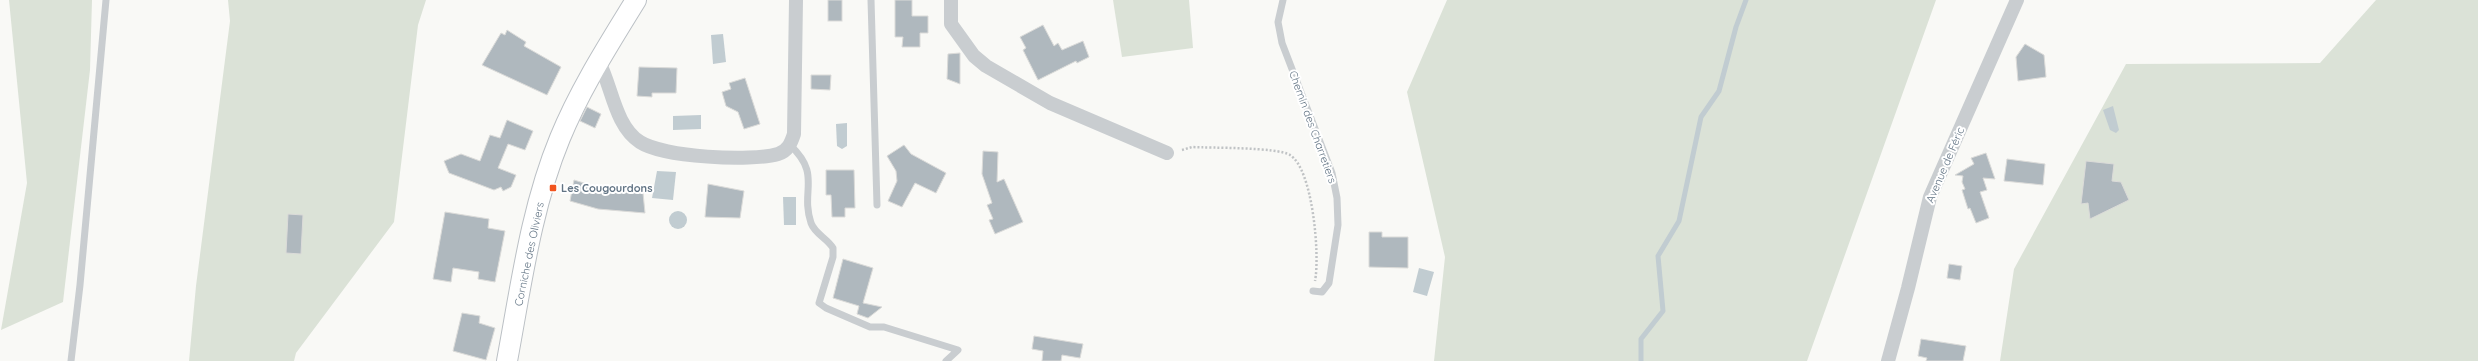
<svg xmlns="http://www.w3.org/2000/svg" width="2478" height="361" font-family="Quicksand,sans-serif">
	<style>
		.green { fill: #dbe2d7 }
		.water { fill: #c1ccd1 }
		.lines { fill: none; stroke-linecap: round; stroke-linejoin: round }
		.stream { stroke: #c1ccd1; stroke-width: 5 }
		.building { fill: #afb8be; stroke: #dbdbd9 }
		.secondary-casing { stroke: #bbc0c5; stroke-width: 22 }
		.path { stroke: #c0c3c5; stroke-width: 2.5; stroke-dasharray: 2 2; stroke-linecap: butt }
		.lane { stroke: #c9cdd0; stroke-width: 7 }
		.street { stroke: #c9cdd0; stroke-width: 14 }
		.secondary { stroke: #fff; stroke-width: 20 }
		.poi-dot { fill: #f1541e; stroke: #fff; stroke-width: 1.5 }
		.labels { text-anchor: middle; stroke-width: 4; stroke-linejoin: round; paint-order: stroke }
		.street-label { font-size: 11px; fill: #627484; stroke: #fff }
		.poi-label { font-size: 11px; font-weight: bold; fill: #627484; stroke: #fff; text-anchor: start }
	</style>
	<rect width="100%" height="100%" fill="#f9f9f6"/>
	<g class="green">
		<path d="M9 0H92L90 70 63 302 1 330 27 183Z"/>
		<path d="M228 0H426L418 25 394 222 296 353 294 361H189L196 286 230 21Z"/>
		<path d="M1113 0H1189L1193 48 1122 57Z"/>
		<path d="M1447 0H1936L1807 361H1434L1445 257 1407 92Z"/>
		<path d="M2376 0H2478V361H2000L2014 269 2126 64 2320 63Z"/>
	</g>
	<g class="water">
		<path d="M723 34 726 62 713 64 711 35Z"/>
		<path d="M2113 106 2119 130 2116 133 2110 130 2103 110Z"/>
		<path d="M701 115V129L673 130V116Z"/>
		<path d="M847 123V146L842 149 837 146 836 124Z"/>
		<path d="M657 171 676 172 673 200 652 198Z"/>
		<path d="M783 197H796V225H784Z"/>
		<circle cx="678" cy="220" r="9"/>
		<path d="M1419 268 1434 272 1427 296 1413 292Z"/>
	</g>
	<g class="lines">
		<path class="stream" d="M1641 361V339L1663 311 1658 256 1679 221 1701 117 1719 91 1736 27 1746 0"/>
	</g>
	<g class="building">
		<rect x="828" y="0" width="14" height="21"/>
		<path d="M895 0H912V16H928V33H920V47H902L903 37H895Z"/>
		<path d="M1043 25 1054 46 1058 43 1062 50 1083 41 1089 57 1077 63 1076 61 1038 80 1023 50 1026 48 1020 37Z"/>
		<path d="M507 30 526 42 524 46 561 67 547 95 482 65 501 33 505 35Z"/>
		<path d="M2025 44 2044 55 2046 77 2018 81 2016 57Z"/>
		<path d="M960 53V84L947 79 948 54Z"/>
		<path d="M639 67 677 68 676 93H652V97L637 96Z"/>
		<path d="M811 75H831L830 90 811 89Z"/>
		<path d="M745 78 760 124 744 129 738 112 726 106 722 92 731 89 729 83Z"/>
		<path d="M587 107 601 114 595 128 580 121Z"/>
		<path d="M507 120 533 131 525 150 508 144 498 168 516 175 511 187 503 191 501 187 494 190 449 173 444 161 461 154 480 161 490 135 500 138Z"/>
		<path d="M904 145 911 154 946 173 936 193 915 183 902 207 888 201 897 181 896 171 887 156Z"/>
		<path d="M983 151 998 152 997 182 1004 179 1023 222 995 234 989 220 993 219 987 205 992 203 982 174Z"/>
		<path d="M1986 153 1995 179 1983 178 1987 190 1980 192 1989 218 1976 223 1970 208 1968 209 1962 190 1965 189 1962 182 1963 176 1955 175 1974 164 1971 158Z"/>
		<path d="M2007 159 2045 164 2043 185 2004 181Z"/>
		<path d="M2086 161 2114 164 2112 181 2121 182 2129 200 2090 219 2088 203 2081 204Z"/>
		<path d="M826 170H854L855 208H845V217H832L831 195H826Z"/>
		<path d="M574 180 597 187 596 191 643 193 645 213 598 209 570 201Z"/>
		<path d="M708 184 744 191 740 218 705 217Z"/>
		<path d="M445 212 489 219 488 228 505 231 495 282 478 279 479 272 453 268 451 282 433 279Z"/>
		<path d="M288 214 303 215 301 254 286 253Z"/>
		<path d="M1369 232H1382V237H1408V268L1369 267Z"/>
		<path d="M843 259 873 268 863 303 882 307 868 318 857 314 859 306 833 298Z"/>
		<path d="M1949 264 1962 266 1960 280 1947 278Z"/>
		<path d="M462 313 480 316 479 323 495 328 486 360 453 351Z"/>
		<path d="M1034 336 1083 344 1080 358 1062 355 1061 361H1042L1043 351 1032 349Z"/>
		<path d="M1921 339 1966 346 1963 361H1926L1927 358 1918 356Z"/>
	</g>
	<g class="lines">
		<g class="secondary-casing">
			<path id="secondary" d="M507 361C521 286 531 208 560 138 580 89 609 44 636 0"/>
		</g>
		<path class="path" d="M1182 150 1192 147C1210 148 1277 147 1290 155 1313 169 1320 256 1315 281"/>
		<g class="lane">
			<path d="M871 0 877 205"/>
			<path d="M1283 0 1278 22 1282 43 1332 173 1337 198 1338 225 1329 283 1322 292 1313 291"/>
			<path d="M790 145C822 175 800 190 811 223 815 234 827 238 833 248V257L819 303 826 308 870 327H884L958 350 946 361"/>
			<path d="M71 361 80 285 106 0"/>
		</g>
		<g class="street">
			<path d="M951 0V24L974 56 986 66 1050 103 1167 153"/>
			<path d="M599 62C612 87 615 126 640 142 663 157 751 162 778 154 788 151 791 143 794 134L796 0"/>
			<path d="M1888 361 1908 288 1930 197 2017 0"/>
		</g>
		<use href="#secondary" class="secondary"/>
	</g>
	<rect class="poi-dot" x="549" y="184" width="8" height="8" rx="2"/>
	<g class="labels">
		<g class="street-label">
			<text transform="translate(1313 127) rotate(70)" y="4">Chemin des Charretiers</text>
			<text transform="translate(1945 165) rotate(-67)" y="4">Avenue de Féric</text>
			<text transform="translate(529 254) rotate(-78)" y="4">Corniche des Oliviers</text>
		</g>
		<g class="poi-label">
			<text x="561" y="192">Les Cougourdons</text>
		</g>
	</g>
</svg>
